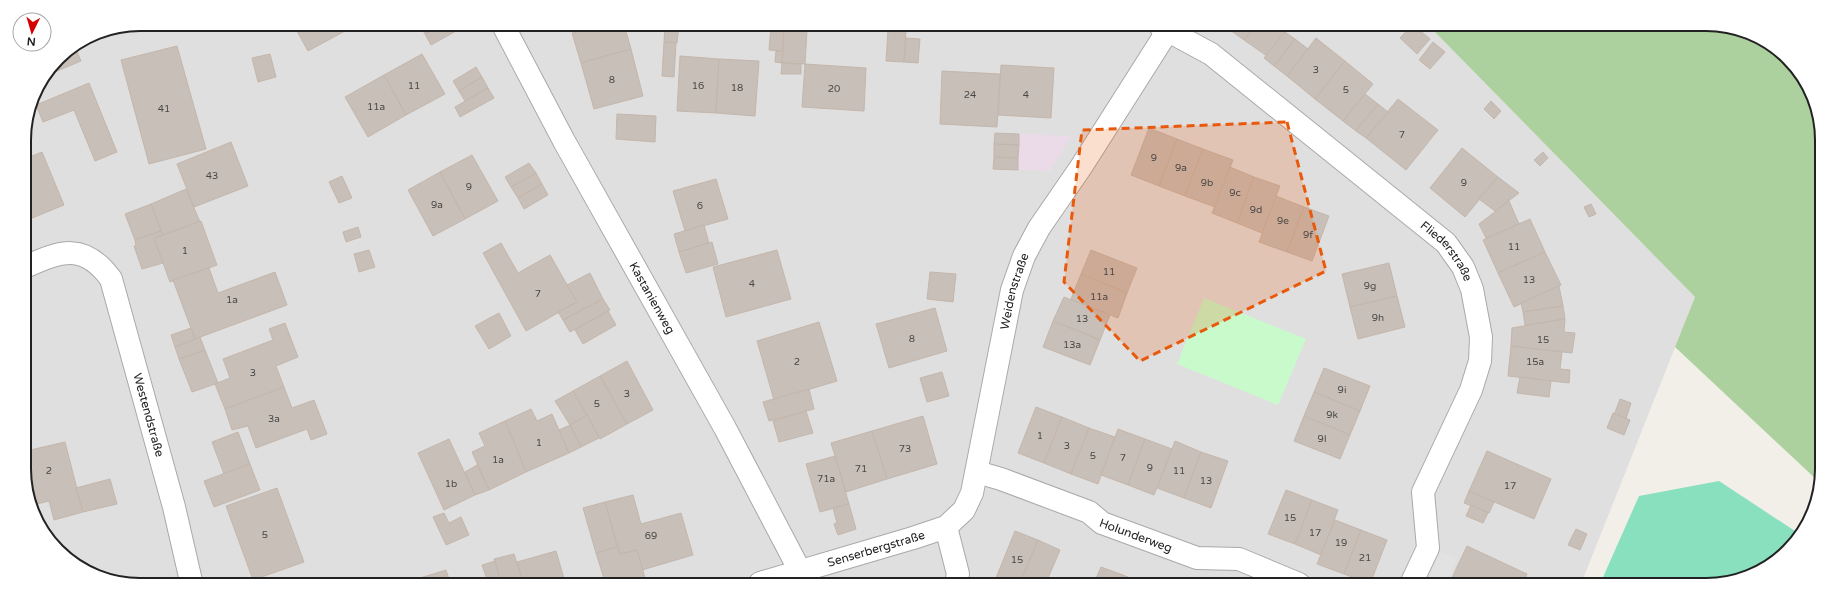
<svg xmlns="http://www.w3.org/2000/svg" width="1846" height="609" font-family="'Varela Round',sans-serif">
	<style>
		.residential { fill: #e0dfdf }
		.industrial { fill: #ebdbe8 }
		.forest { fill: #add19e }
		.park { fill: #c8facc }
		.pitch { fill: #88e0be }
		.parking { fill: #e2e2e2 }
		.building { fill: #c7bfb8; stroke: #c4b6ab }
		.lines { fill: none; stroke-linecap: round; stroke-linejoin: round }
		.street-casing { stroke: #a9a9a9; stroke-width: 24 }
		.street { stroke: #fff; stroke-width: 22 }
		.marked { fill: #e8590c; fill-opacity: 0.2; stroke: #e8590c; stroke-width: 3; stroke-dasharray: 8 5; stroke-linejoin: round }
		.labels { text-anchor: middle; stroke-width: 3; stroke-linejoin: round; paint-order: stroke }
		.number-label { font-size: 10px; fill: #4b4948 }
		.street-label { font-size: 12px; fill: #222; stroke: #fff }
		.rim { fill: none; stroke: #222; stroke-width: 2 }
	</style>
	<rect width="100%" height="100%" fill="#f2efe9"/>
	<path class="residential" d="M140 24 1430 27 1695 297 1581 584 110 581 53 546 26 491 24 133 36 89 58 58 96 33Z"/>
	<path class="industrial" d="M995 133 1071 136 1050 171 993 169Z"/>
	<path class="forest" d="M1430 27 1736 28 1793 63 1820 118 1818 481 1675 347 1695 297Z"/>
	<path class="park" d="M1204 298 1306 339 1278 405 1177 364Z"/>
	<path class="pitch" d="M1719 481 1801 535 1777 561 1750 576 1713 585 1600 584 1639 496Z"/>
	<path class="parking" d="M1441 552 1457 559 1445 584H1429L1427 583Z"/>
	<g class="building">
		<path d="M293 24 341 25 345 31 308 51Z"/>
		<path d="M341 25H357L345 31Z"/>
		<path d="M420 25H441L425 34Z"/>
		<path d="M441 25H453L456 31 431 45 425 34Z"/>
		<path d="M600 25H624L631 49 581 63 572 33Z"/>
		<path d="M665 25H679L677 43 664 42Z"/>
		<path d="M771 27 784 28 783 51 769 50Z"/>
		<path d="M1226 27H1254L1244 40Z"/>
		<path d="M1254 27H1290L1267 56 1244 40Z"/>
		<path d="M1410 27H1416L1430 39 1417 54 1400 38Z"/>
		<path d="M784 28 807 30 805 64 782 63Z"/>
		<path d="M888 30 906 31 904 62 886 61Z"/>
		<path d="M1285 32 1295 39 1274 66 1264 58Z"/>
		<path d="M906 38 920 39 918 63 904 62Z"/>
		<path d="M1316 38 1345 61 1315 99 1287 76Z"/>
		<path d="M1295 39 1308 49 1287 76 1274 66Z"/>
		<path d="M664 42 676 43 674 77 662 76Z"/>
		<path d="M1433 42 1445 52 1430 69 1419 60Z"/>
		<path d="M177 46 206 149 149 164 121 60Z"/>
		<path d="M75 47 81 61 45 76 58 58Z"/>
		<path d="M631 49 643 96 594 109 581 63Z"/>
		<path d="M776 51H783L782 63 775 62Z"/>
		<path d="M270 54 276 77 258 82 252 58Z"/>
		<path d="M422 54 445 94 406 115 384 75Z"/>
		<path d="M680 56 719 59 716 113 677 111Z"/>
		<path d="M719 59 759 61 755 116 716 113Z"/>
		<path d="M1345 61 1373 84 1343 121 1315 99Z"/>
		<path d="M782 63 801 64V74H781Z"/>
		<path d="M805 64 866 68 864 111 802 107Z"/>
		<path d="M1001 65 1054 68 1051 118 998 115Z"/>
		<path d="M476 67 482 77 459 91 453 81Z"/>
		<path d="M942 71 1000 74 997 127 940 124Z"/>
		<path d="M384 75 406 115 368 137 345 97Z"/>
		<path d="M482 77 488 88 465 101 459 91Z"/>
		<path d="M89 83 117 152 95 161 74 110 43 122 36 105Z"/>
		<path d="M488 88 494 98 460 117 455 107Z"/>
		<path d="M1365 94 1378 104 1356 131 1343 121Z"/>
		<path d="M1398 99 1438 130 1406 170 1366 138Z"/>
		<path d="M1491 101 1501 111 1494 119 1484 109Z"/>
		<path d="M1378 104 1388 112 1366 138 1356 131Z"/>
		<path d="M617 114 656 116 655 142 616 139Z"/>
		<path d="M1149 128 1177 139 1159 186 1131 175Z"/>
		<path d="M995 133 1019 134V145L994 144Z"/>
		<path d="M1177 139 1203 149 1185 196 1159 186Z"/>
		<path d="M231 142 248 186 194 207 177 164Z"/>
		<path d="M994 144 1019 145 1018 158 994 157Z"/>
		<path d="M1462 148 1498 177 1465 217 1430 188Z"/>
		<path d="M1203 149 1233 160 1215 207 1185 196Z"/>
		<path d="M42 152 64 205 25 221 24 159Z"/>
		<path d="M1543 152 1548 158 1540 166 1534 160Z"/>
		<path d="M472 155 498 201 465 219 440 172Z"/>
		<path d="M994 157 1018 158V170L993 169Z"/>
		<path d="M529 163 536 173 511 187 505 177Z"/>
		<path d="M1230 167 1254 177 1237 223 1212 213Z"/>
		<path d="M440 172 465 219 433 236 408 190Z"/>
		<path d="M536 173 542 184 518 198 511 187Z"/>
		<path d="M342 176 352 198 339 203 329 182Z"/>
		<path d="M1254 177 1280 186 1262 233 1237 223Z"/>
		<path d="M1498 177 1519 193 1495 211 1479 199Z"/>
		<path d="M716 179 728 219 685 231 673 191Z"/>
		<path d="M542 184 548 195 524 209 518 198Z"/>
		<path d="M186 189 200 222 163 235 151 204Z"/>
		<path d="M1276 196 1304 207 1287 252 1259 242Z"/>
		<path d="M1509 201 1519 224 1486 238 1479 224Z"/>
		<path d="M151 204 161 231 135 240 125 214Z"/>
		<path d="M1591 204 1596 214 1589 217 1584 207Z"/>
		<path d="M1304 207 1329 216 1312 261 1287 252Z"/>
		<path d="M1530 219 1545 252 1498 273 1483 240Z"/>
		<path d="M201 221 217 265 170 282 154 238Z"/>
		<path d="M704 225 709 243 679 252 674 234Z"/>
		<path d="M358 227 361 237 346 242 343 232Z"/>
		<path d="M161 231 163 235 154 238 163 263 142 269 134 246H136L135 240Z"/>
		<path d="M712 242 718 264 686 273 679 252Z"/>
		<path d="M501 243 518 273 550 255 577 302 526 331 483 253Z"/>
		<path d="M369 250 375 267 359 272 354 254Z"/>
		<path d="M777 250 791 299 726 317 713 267Z"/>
		<path d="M1091 250 1137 268 1127 293 1081 274Z"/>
		<path d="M1545 252 1561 285 1514 307 1498 273Z"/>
		<path d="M1389 263 1397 296 1350 307 1342 274Z"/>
		<path d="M209 268 218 293 275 272 287 305 195 339 173 280Z"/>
		<path d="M930 272 956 274 953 302 927 299Z"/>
		<path d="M590 273 603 299 563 320 558 312 577 302 567 285Z"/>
		<path d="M1081 274 1127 293 1118 318 1071 299Z"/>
		<path d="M1559 286 1563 306 1523 312 1521 303Z"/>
		<path d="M1397 296 1405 327 1358 339 1350 307Z"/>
		<path d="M1064 297 1110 315 1100 340 1053 321Z"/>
		<path d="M603 299 610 310 570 332 563 320Z"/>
		<path d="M1563 306 1565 319 1525 325 1523 312Z"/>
		<path d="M935 308 947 351 889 368 876 324Z"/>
		<path d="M608 311 616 325 583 344 575 330Z"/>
		<path d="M499 313 511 336 489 349 475 326Z"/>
		<path d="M1565 319 1564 332 1575 333 1572 353 1511 346 1512 328Z"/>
		<path d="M1053 321 1100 340 1090 365 1043 347Z"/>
		<path d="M819 322 837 381 774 400 757 341Z"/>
		<path d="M285 323 298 357 276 366 284 387 225 409 215 384 230 378 223 359 273 340 269 329Z"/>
		<path d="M191 328 195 339 175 347 171 335Z"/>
		<path d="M200 337 205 350 179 359 175 347Z"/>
		<path d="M1511 346 1562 352 1560 369 1570 370 1569 383 1508 376Z"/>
		<path d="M205 350 218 383 192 392 179 359Z"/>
		<path d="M627 361 653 410 627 424 600 376Z"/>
		<path d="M1324 368 1370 386 1360 411 1314 392Z"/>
		<path d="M942 372 949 396 927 402 920 378Z"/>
		<path d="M600 376 627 424 600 439 573 391Z"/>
		<path d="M1520 377 1551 381 1549 397 1517 393Z"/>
		<path d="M284 387 292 408 314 400 327 434 311 440 307 429 256 448 248 426 232 430 225 409Z"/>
		<path d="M809 389 814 409 769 421 763 402Z"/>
		<path d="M573 391 587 415 570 425 555 401Z"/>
		<path d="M1314 392 1360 411 1350 435 1304 416Z"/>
		<path d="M1620 399 1631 403 1626 419 1614 415Z"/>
		<path d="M1036 407 1062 417 1044 463 1018 453Z"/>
		<path d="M531 409 537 421 552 414 569 453 526 472 505 421Z"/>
		<path d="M806 411 813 433 779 442 773 421Z"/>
		<path d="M1613 413 1630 420 1624 435 1607 428Z"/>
		<path d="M587 415 599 438 581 447 570 425Z"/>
		<path d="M923 416 937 464 887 479 872 431Z"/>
		<path d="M1304 416 1350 435 1340 459 1294 441Z"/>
		<path d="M1062 417 1089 428 1071 474 1044 463Z"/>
		<path d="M505 421 526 472 489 490 472 452 485 446 479 433Z"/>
		<path d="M570 425 581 447 569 453 559 430Z"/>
		<path d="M1089 428 1115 437 1098 484 1071 474Z"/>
		<path d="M1118 429 1145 439 1128 485 1101 475Z"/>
		<path d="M872 431 887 479 846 492 831 443Z"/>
		<path d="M238 432 250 464 224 474 212 442Z"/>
		<path d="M449 439 475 495 444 510 418 453Z"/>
		<path d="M1145 439 1172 449 1154 495 1128 485Z"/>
		<path d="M1175 441 1201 452 1184 498 1157 488Z"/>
		<path d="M65 442 83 512 54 520 49 501 33 505 26 491V451Z"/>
		<path d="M1487 451 1551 479 1534 519 1469 491Z"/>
		<path d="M1201 452 1228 461 1211 508 1184 498Z"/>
		<path d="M835 456 849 504 820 512 806 464Z"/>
		<path d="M250 464 260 490 214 507 204 481Z"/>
		<path d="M477 465 489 490 475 495 465 472Z"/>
		<path d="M110 479 117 504 83 512 76 488Z"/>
		<path d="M277 488 304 562 253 580 226 506Z"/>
		<path d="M1286 490 1312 500 1295 544 1268 534Z"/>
		<path d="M1469 491 1494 502 1489 513 1464 503Z"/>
		<path d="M633 495 641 524 681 513 693 555 642 570 637 550 620 554 605 502Z"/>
		<path d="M1312 500 1338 510 1321 555 1295 544Z"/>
		<path d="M605 502 617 547 596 553 583 508Z"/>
		<path d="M849 504 856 529 838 535 834 524 837 523 833 508Z"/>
		<path d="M1471 505 1488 513 1483 523 1466 516Z"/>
		<path d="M444 513 449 523 461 517 469 535 446 545 433 517Z"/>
		<path d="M1335 520 1361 530 1344 574 1317 564Z"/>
		<path d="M1576 529 1587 534 1580 550 1568 545Z"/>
		<path d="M1361 530 1387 540 1370 584 1344 574Z"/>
		<path d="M1015 531 1038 540 1020 583H1007L996 578Z"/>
		<path d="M1038 540 1060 550 1046 583H1020Z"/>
		<path d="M1467 546 1527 574 1523 584H1449Z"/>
		<path d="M617 547 620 554 637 550 645 578 630 582H605L596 553Z"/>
		<path d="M556 551 565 582H523L517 562Z"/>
		<path d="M514 554 523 582H501L494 559Z"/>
		<path d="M495 561 501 582H488L482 565Z"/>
		<path d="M1101 567 1123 575 1119 583H1094Z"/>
		<path d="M446 570 450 582H421L420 578Z"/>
		<path d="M1123 575 1142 583H1119Z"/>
	</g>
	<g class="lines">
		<g class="street-casing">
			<g id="street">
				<path id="s1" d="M503 25 564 141 725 428 800 571"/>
				<path id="s2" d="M1161 27 1211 54 1446 243 1463 267 1472 289 1481 337 1480 361 1471 390 1423 492 1428 548 1411 584"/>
				<path id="s3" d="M25 267C61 251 84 242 111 279L174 507 191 581"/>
				<path id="s4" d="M977 472 1001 479 1089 512 1102 523 1197 558 1239 559 1299 584"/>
				<path d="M946 527 958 574 956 583"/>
				<path id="s5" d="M760 583 913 538 946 527 964 510 972 493 1012 290 1024 256 1039 228 1081 167 1170 27"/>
			</g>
		</g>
		<use href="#street" class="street"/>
	</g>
	<path class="marked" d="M1287 122 1326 271 1140 361 1064 282 1082 130Z"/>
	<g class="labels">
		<g class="number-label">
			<text x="1316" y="73">3</text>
			<text x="612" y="83">8</text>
			<text x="414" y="89">11</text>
			<text x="698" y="89">16</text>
			<text x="737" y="91">18</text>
			<text x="834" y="92">20</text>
			<text x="1346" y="93">5</text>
			<text x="970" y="98">24</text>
			<text x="1026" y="98">4</text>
			<text x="376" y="110">11a</text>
			<text x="164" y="112">41</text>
			<text x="1402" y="138">7</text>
			<text x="1154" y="161">9</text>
			<text x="1181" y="171">9a</text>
			<text x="212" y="179">43</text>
			<text x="1207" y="186">9b</text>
			<text x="1464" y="186">9</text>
			<text x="469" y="190">9</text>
			<text x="1235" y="196">9c</text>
			<text x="437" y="208">9a</text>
			<text x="700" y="209">6</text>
			<text x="1256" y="213">9d</text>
			<text x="1283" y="224">9e</text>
			<text x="1308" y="238">9f</text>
			<text x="1514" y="250">11</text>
			<text x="185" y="254">1</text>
			<text x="1109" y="275">11</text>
			<text x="1529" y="283">13</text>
			<text x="752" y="287">4</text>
			<text x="1370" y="289">9g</text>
			<text x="538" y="297">7</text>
			<text x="1099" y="300">11a</text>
			<text x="232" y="303">1a</text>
			<text x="1378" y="321">9h</text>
			<text x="1082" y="322">13</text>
			<text x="912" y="342">8</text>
			<text x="1543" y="343">15</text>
			<text x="1072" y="348">13a</text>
			<text x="797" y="365">2</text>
			<text x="1535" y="365">15a</text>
			<text x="253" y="376">3</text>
			<text x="1342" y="393">9i</text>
			<text x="627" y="397">3</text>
			<text x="597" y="407">5</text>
			<text x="1332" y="418">9k</text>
			<text x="274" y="422">3a</text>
			<text x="1040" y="439">1</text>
			<text x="1322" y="442">9l</text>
			<text x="539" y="446">1</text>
			<text x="1067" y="449">3</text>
			<text x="905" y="452">73</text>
			<text x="1093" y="459">5</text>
			<text x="1123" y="461">7</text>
			<text x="498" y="463">1a</text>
			<text x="1150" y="471">9</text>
			<text x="861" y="472">71</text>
			<text x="49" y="474">2</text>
			<text x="1179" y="474">11</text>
			<text x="826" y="482">71a</text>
			<text x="1206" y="484">13</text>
			<text x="451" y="487">1b</text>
			<text x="1510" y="489">17</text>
			<text x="1290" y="521">15</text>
			<text x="1315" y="536">17</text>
			<text x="265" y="538">5</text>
			<text x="651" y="539">69</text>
			<text x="1341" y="546">19</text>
			<text x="1365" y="561">21</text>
			<text x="1017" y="563">15</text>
		</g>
		<g class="street-label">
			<text dy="4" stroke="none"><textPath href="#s2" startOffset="365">Fliederstraße</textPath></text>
			<text dy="4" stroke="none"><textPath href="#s5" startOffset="444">Weidenstraße</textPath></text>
			<text dy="4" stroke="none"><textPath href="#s1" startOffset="311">Kastanienweg</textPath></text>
			<text dy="4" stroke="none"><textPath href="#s3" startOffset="239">Westendstraße</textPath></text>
			<text dy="4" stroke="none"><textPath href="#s4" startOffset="172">Holunderweg</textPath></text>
			<text dy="4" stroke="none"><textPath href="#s5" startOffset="121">Senserbergstraße</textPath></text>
		</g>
	</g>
	<path d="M0 0H1846V609H0ZM140 31H1706A109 109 0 0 1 1815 140V469A109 109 0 0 1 1706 578H140A109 109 0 0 1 31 469V140A109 109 0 0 1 140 31Z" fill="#fff" fill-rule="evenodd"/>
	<path class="rim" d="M140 31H1706A109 109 0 0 1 1815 140V469A109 109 0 0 1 1706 578H140A109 109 0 0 1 31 469V140A109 109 0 0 1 140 31Z"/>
	<g transform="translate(32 32) rotate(185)"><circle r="19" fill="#ffffff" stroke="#a7a7a7"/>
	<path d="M0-3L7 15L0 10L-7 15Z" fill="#d40000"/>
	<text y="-6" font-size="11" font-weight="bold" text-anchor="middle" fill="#222222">N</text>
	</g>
</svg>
